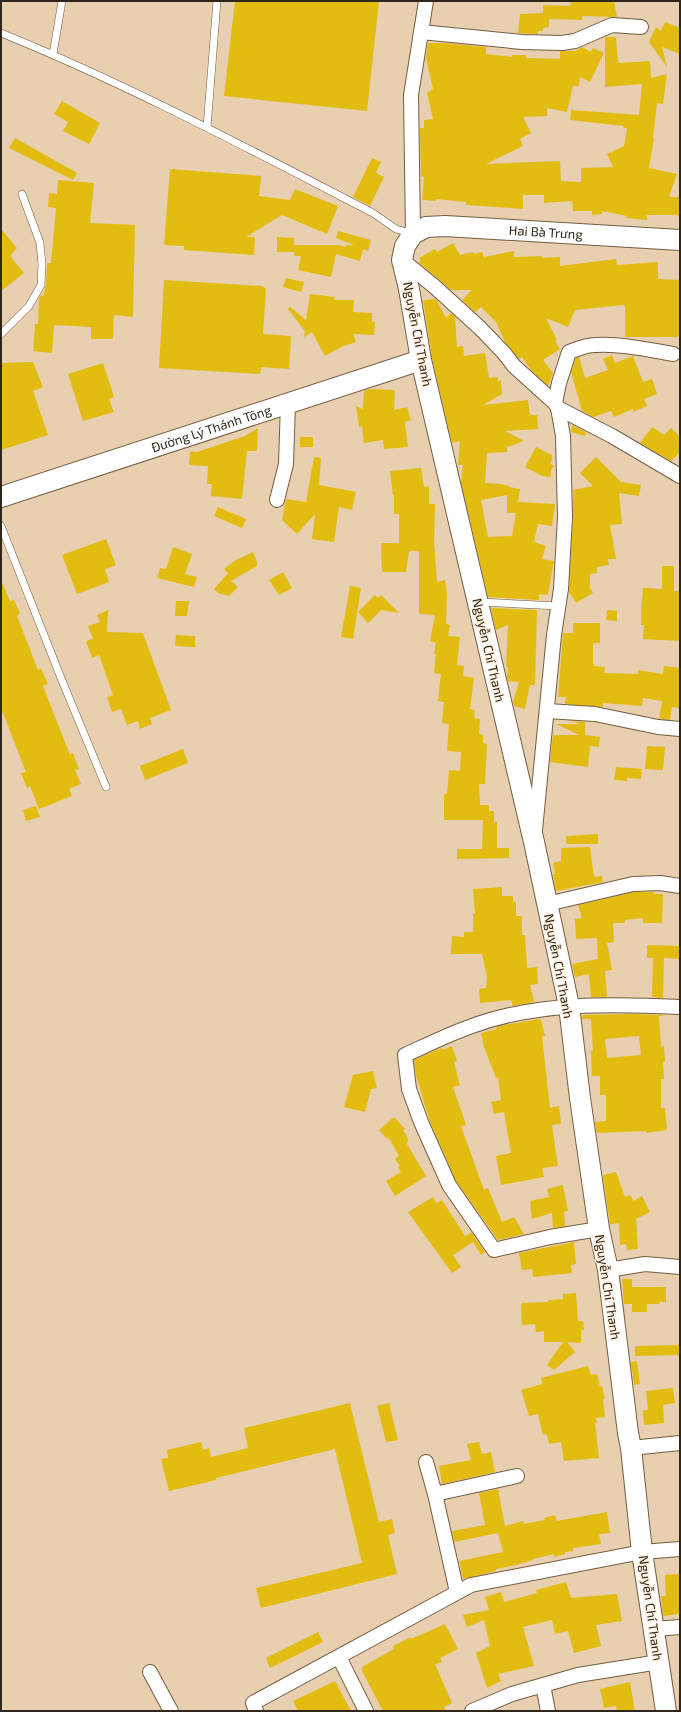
<svg xmlns="http://www.w3.org/2000/svg" width="681" height="1712" font-family="'Exo 2',sans-serif">
	<style>
		.building { fill: #e2bc11; fill-rule: evenodd }
		.lines { fill: none; stroke-linecap: round; stroke-linejoin: round }
		.lane-casing { stroke: #735d40; stroke-width: 8 }
		.street-casing { stroke: #735d40; stroke-width: 16 }
		.secondary-casing { stroke: #735d40; stroke-width: 22 }
		.lane { stroke: #fff; stroke-width: 7 }
		.street { stroke: #fff; stroke-width: 14 }
		.secondary { stroke: #fff; stroke-width: 20 }
		.labels { text-anchor: middle; stroke-width: 3; stroke-linejoin: round; paint-order: stroke }
		.street-label { font-size: 13px; fill: #2f2519; stroke: #fff2e2 }
	</style>
	<rect width="100%" height="100%" fill="#e8cfaf"/>
	<g class="building">
		<path d="M235 1H379L367 111 224 96Z"/>
		<path d="M571 1H614L617 17 582 16V20L549 19V27L543 28V31H538V34L518 33 520 14 543 13V5L570 6Z"/>
		<path d="M665 22 680 28V54L662 47 667 67 649 42 656 27 661 31Z"/>
		<path d="M605 37H616L618 63 650 61 651 78 667 74 663 104 657 103 653 138H654L649 168 677 174 669 197H679V215H647V220L626 218 627 216 602 211V214L592 215V211H573L572 201 544 203V195H523V209L466 205V202L436 199V201L422 200 424 177 421 176 420 128H424V120L433 119 427 93 433 89 426 58 428 43H444L486 47V54L512 57V55H526V58L560 59V51H576L578 49 582 47 591 52 593 48 604 53 590 82 580 77 579 86H573L567 112 547 108V116L523 117 531 133 520 139 523 146 486 164 560 161 561 181 581 182V168L613 167 607 154 624 146 627 128H623L624 126 570 120 571 110 639 115 642 84 605 87Z"/>
		<path d="M62 101 100 123 89 144 63 131 68 122 54 114Z"/>
		<path d="M15 138 77 173 73 180 9 148Z"/>
		<path d="M372 158 381 162 376 173 384 177 370 206 353 197Z"/>
		<path d="M170 169 261 176 259 196 290 200 295 189 338 206 327 234 282 215 246 237H255L254 255 184 250V246L164 245Z"/>
		<path d="M58 180 94 183 90 223 135 225 133 317 114 315 113 339H91V327L54 325 52 353 33 351 35 324H38L39 298 41 295 43 297 46 286 47 263H51L56 208 48 207 49 193 57 194Z"/>
		<path d="M1 229 17 248 10 256 24 273 1 291Z"/>
		<path d="M338 231 371 240 368 251 363 249 360 261 336 254 331 277 298 270 301 256H294V252H277V237L294 238V245H338L346 247V245H354L336 238Z"/>
		<path d="M453 243 460 255 473 252 474 254 482 252 484 257 514 251V257L542 256V258L560 257V266L616 259 617 265 658 262V279L680 280V337H625V306L623 305 575 310 568 327 546 318 557 340 555 341 560 349 543 360 553 373 548 386 531 370 522 357 519 359 505 342 496 322 481 307 475 312 462 300 472 290H451L418 262 421 261 419 258 435 249 437 252Z"/>
		<path d="M286 278 304 282 301 292 283 287Z"/>
		<path d="M164 280 262 286 266 289 263 334 291 336 289 369 261 367 260 374 159 368Z"/>
		<path d="M310 294 335 297 334 300H354L353 312 372 313V322H375L374 335 353 334 356 342 341 347 325 356 312 332 304 337 305 331 288 309 290 307 306 320Z"/>
		<path d="M436 299 446 318 451 313 457 318H455L457 347 463 346 464 356 485 353 489 378 498 377V381H501L502 394 483 405 528 400 530 415H537L538 429 505 431 524 441 507 447V452L487 453 485 483 501 484 509 486V487L520 489 518 502 555 504 552 526 538 524 534 542 546 546 542 559 554 561 548 595 539 594V600L488 597 461 482 463 465H458L460 441 452 443 432 358 423 300ZM507 495V513H516L512 536 488 537 481 500Z"/>
		<path d="M612 355 615 363 633 356 643 382 652 379 657 394 644 399 647 406 633 412V409L614 417 611 411 593 417 582 411 571 372 576 358 579 357 585 378 608 370 603 359Z"/>
		<path d="M33 362 43 387 33 391 48 435 1 450V363Z"/>
		<path d="M103 363 114 397 109 399 114 412 83 421 68 374Z"/>
		<path d="M369 389 395 390 394 410 407 407 411 420 405 422 408 447 384 449 383 440 364 443 362 426 359 427 356 406 363 409 364 391Z"/>
		<path d="M572 425 586 432 585 436 571 432Z"/>
		<path d="M652 427 664 435 671 428 680 437V452L671 461 640 443Z"/>
		<path d="M258 428 257 451H247L242 499 211 496 212 484H207L208 466 189 465 190 451 197 452 245 436Z"/>
		<rect x="300" y="437" width="13" height="10"/>
		<path d="M536 447 552 455V460L550 463 554 466 551 470V477L542 476 525 467Z"/>
		<path d="M314 457 321 458 319 485 356 492 352 510 339 507 334 542 312 539 315 514 297 534 282 520 286 499 306 502Z"/>
		<path d="M596 457 621 482 641 485 639 496 619 493 622 524 610 525 616 559H608L609 565 597 567V573L590 574V588L593 593 576 603 569 592 573 517V494L576 495 573 493V490L593 486 580 473Z"/>
		<path d="M421 468 424 487 429 486V504H435L434 542 437 582 445 580 447 593 446 624 450 625 448 636 460 637 457 665 464 666 463 676 474 678 470 709 475 710 474 718 480 719 479 734 483 735V743L487 744 485 784H479L480 805H489V811H494V822H497V848H509V858L457 859V849H482L483 820H444V794H447L449 770 460 771 461 752 447 751 449 724 442 723 444 702 438 701 441 674 434 673 436 654H434L436 643 430 641 435 615 419 614V551H409L406 572H382L381 543H399V514H394V495H393L390 471Z"/>
		<path d="M218 507 246 519 242 528 214 516Z"/>
		<path d="M106 539 116 565 105 569 109 582 77 594 62 555Z"/>
		<path d="M173 547 192 554 185 574 197 577 194 587 157 578 160 568 166 569Z"/>
		<path d="M253 552 257 562V566L231 581 238 587 229 596 218 593 214 589 228 573 224 569 236 560Z"/>
		<path d="M662 566H674V591H680L679 617H680V641L643 639 644 625H641V611L643 588 662 589Z"/>
		<path d="M283 572 292 588 279 595 269 580Z"/>
		<path d="M1 580 10 601 14 600 20 613 17 616 38 670 41 668 48 684 43 686 70 755 73 753 79 769 75 770 81 784 69 789 72 796 39 809 30 786 27 788 21 773 26 772 1 708Z"/>
		<path d="M350 586 361 588 353 639 341 637Z"/>
		<path d="M375 595 378 598 381 595 399 613 381 610 368 623 358 612Z"/>
		<path d="M176 601H189L187 616H175Z"/>
		<path d="M491 608 537 610 535 685H530L525 709 514 706 513 702 519 682 508 681 507 677 508 667H506L508 625 496 630Z"/>
		<path d="M108 610 107 632 143 633 171 710 150 718 152 724 140 729 138 721 127 725 121 709 112 712 107 697 113 695 99 655 92 658 86 641 93 639 88 626 100 622 97 615Z"/>
		<path d="M607 610 617 611V621L606 620Z"/>
		<path d="M573 623H600V643H593V664H594V666L605 667 604 673 638 674V670L663 674 664 666 680 668V708L672 707 670 720 659 719 662 701 643 698 642 706 603 703V707L565 704 566 697H558L563 633H573Z"/>
		<path d="M176 635 195 636V647L175 646Z"/>
		<path d="M569 721 585 722V735L600 737 599 747 590 746 588 767 550 762 553 735H579L556 724H581Z"/>
		<path d="M647 746 665 747 663 770 645 769Z"/>
		<path d="M183 749 188 763 145 780 140 766Z"/>
		<path d="M616 767 642 769 641 779 627 778V781L614 780Z"/>
		<path d="M36 806 40 817 26 821 23 810Z"/>
		<path d="M598 834V844H566V836Z"/>
		<path d="M590 847 594 877 602 876 603 882 556 891 553 874H555L553 863 561 861V848Z"/>
		<path d="M502 887V896H513V902H516V916H522V935H525L527 968 537 967 538 984 530 985 534 1002 513 1006 511 1000 480 1003 479 989 486 988 487 977 482 954H451L452 936 464 937V932H473V914H475L473 889Z"/>
		<path d="M634 892H654V894H663L662 923H643V918L625 920V923H613L614 942 607 943 612 970 605 971 607 997H591L589 974 575 977 572 964 598 959 597 938 576 939 575 919 582 918 578 905Z"/>
		<path d="M647 945 680 946V959L664 958 663 998 652 997 653 958H647Z"/>
		<path d="M628 1014 663 1015V1016H659L661 1047 664 1046 665 1062H663L664 1079H661V1108H665L667 1130 646 1133V1131L597 1133 595 1122 606 1121V1095H600V1076H592L591 1051H593L591 1019H582V1015ZM639 1036 641 1055 607 1058 605 1039Z"/>
		<path d="M539 1019 541 1020 545 1036H542L550 1108 559 1106 561 1124 552 1125 558 1166 542 1168 544 1177 501 1185 496 1156 511 1153 504 1112 494 1114 491 1102 501 1100 498 1077 496 1078 484 1047 481 1033 497 1029 496 1027 499 1026Z"/>
		<path d="M452 1046 457 1061 454 1062 460 1085 453 1087 466 1125 461 1126 484 1190 488 1188 502 1222 514 1217 524 1234 498 1240 456 1181 429 1119 416 1075 414 1060 434 1051 442 1048 443 1050Z"/>
		<path d="M373 1071 377 1088 371 1089 365 1112 344 1107 353 1075Z"/>
		<path d="M394 1117 405 1129 403 1130 408 1139 407 1144 426 1176 395 1196 386 1181 401 1172 398 1167 400 1166 395 1159 399 1156 389 1138 387 1139 379 1130Z"/>
		<path d="M616 1172 625 1197 630 1195 634 1201 642 1196 650 1212 636 1219 638 1249 627 1250 626 1244 620 1245 619 1223 610 1224 603 1175Z"/>
		<path d="M563 1185 568 1211 564 1212 565 1226 553 1228 552 1213 532 1219 530 1201 549 1197 547 1189Z"/>
		<path d="M433 1197 437 1203 442 1200 465 1236 471 1233 469 1229 485 1252 481 1255 473 1242 453 1255 461 1267 452 1273 408 1212Z"/>
		<path d="M574 1242 576 1264 571 1265 572 1273 533 1277 532 1269 522 1270 519 1253Z"/>
		<path d="M622 1279H632V1287H666V1302H659L660 1304H647V1312H632V1304H624Z"/>
		<path d="M576 1293 578 1321H583L584 1330H581V1343L567 1342 575 1352 554 1370 547 1365 563 1342H544V1331L536 1332 535 1324 522 1325 521 1303 548 1302V1300L563 1299V1294Z"/>
		<path d="M680 1345V1355L635 1356V1346Z"/>
		<path d="M637 1361 640 1384 634 1385 631 1362Z"/>
		<path d="M588 1366 591 1375 597 1374 600 1387 602 1386 605 1399H603L605 1417 596 1418 597 1423H595L599 1458 564 1461 561 1442 549 1444 547 1434 543 1435 538 1414 529 1416 521 1390 542 1384 541 1378Z"/>
		<path d="M673 1388 675 1403 663 1405 664 1423 644 1425 643 1410H648L646 1391Z"/>
		<path d="M350 1403 379 1522 392 1519 395 1533 388 1535 397 1574 261 1608 256 1588 362 1563 335 1449 216 1478V1480L169 1491 161 1459 168 1458 167 1450 201 1442 203 1450 209 1448 211 1457 248 1448 244 1428Z"/>
		<path d="M389 1403 398 1440 386 1442 377 1406Z"/>
		<path d="M479 1442 482 1454 491 1452 495 1472 442 1484 439 1466 471 1460 467 1444Z"/>
		<path d="M498 1489 505 1526 523 1521 524 1524 545 1520 544 1518 555 1515 557 1521 607 1512 610 1533 599 1534 601 1544 573 1548V1551L565 1552V1554L554 1557V1554L533 1559V1560L516 1565 496 1569V1571L463 1579 459 1561 503 1552 498 1533 454 1542 452 1531 485 1525 479 1493Z"/>
		<path d="M680 1574V1614L663 1616 661 1596H666L665 1575Z"/>
		<path d="M566 1582 571 1598 617 1594 622 1621 596 1625 601 1646 574 1653 568 1631 555 1634 552 1620 523 1627 534 1666 498 1674 501 1681 487 1688 476 1653 490 1646 484 1620 467 1627 463 1615 489 1610 485 1597 501 1592 504 1602 537 1593 536 1590Z"/>
		<path d="M445 1624 458 1649 440 1658 442 1662 435 1664 452 1703 444 1707 446 1711H383L362 1671V1667L394 1649 393 1646 411 1637V1639Z"/>
		<path d="M318 1632 323 1642 270 1668 266 1658Z"/>
		<path d="M335 1681 351 1711H298L293 1701Z"/>
		<path d="M630 1682 635 1711H617L616 1706 604 1708 600 1689Z"/>
	</g>
	<g class="lines">
		<g class="lane-casing">
			<g id="lane">
				<path d="M1 33C129 85 251 150 373 213L396 229 410 233"/>
				<path d="M53 54 62 1"/>
				<path d="M207 127 217 1"/>
				<path d="M1 334 29 306 41 285 42 265 40 243 22 194"/>
				<path d="M1 526 61 678 106 787"/>
				<path d="M480 602 559 606"/>
			</g>
		</g>
		<g class="street-casing">
			<g id="street">
				<path d="M421 32 522 42 562 43 575 41 612 25 641 27"/>
				<path d="M413 234 411 95 426 1"/>
				<path d="M402 260 435 287 480 328 504 353 514 366 555 403 558 408 612 436 680 476"/>
				<path d="M555 403 559 383 569 352C577 349 586 345 595 345 618 343 650 350 673 354"/>
				<path d="M277 500 286 464 288 403"/>
				<path d="M547 711 595 714 658 727 680 729"/>
				<path d="M535 830 554 635 561 589 565 517 563 436 558 408"/>
				<path d="M547 904 633 884 660 883 680 886"/>
				<path d="M599 1229 550 1237 494 1250 449 1185 421 1122 409 1089 405 1055C427 1045 449 1034 472 1026 536 1002 613 1004 680 1007"/>
				<path d="M608 1270 645 1264 680 1267"/>
				<path d="M631 1448 680 1443"/>
				<path d="M426 1462 435 1494 457 1592"/>
				<path d="M435 1494 517 1476"/>
				<path d="M654 1629 680 1627"/>
				<path d="M339 1657 366 1711"/>
				<path d="M150 1672 171 1711"/>
				<path d="M543 1685 548 1711"/>
				<path d="M256 1711 253 1703 471 1585 642 1552 680 1549"/>
				<path d="M472 1711 512 1694 578 1675 659 1662"/>
			</g>
		</g>
		<g class="secondary-casing">
			<g id="secondary">
				<path id="s1" d="M1 497 421 360"/>
				<path id="s2" d="M666 1711 642 1552 631 1448 628 1433 608 1270 599 1229 580 1098 569 1006 534 842 421 360 409 289 402 260 405 246 413 234 426 227 445 226 680 240"/>
			</g>
		</g>
		<use href="#lane" class="lane"/>
		<use href="#street" class="street"/>
		<use href="#secondary" class="secondary"/>
	</g>
	<g class="labels">
		<g class="street-label">
			<text dy="5" stroke="none"><textPath href="#s2" startOffset="1640">Hai Bà Trưng</textPath></text>
			<text transform="translate(418 334) rotate(79)" y="5">Nguyễn Chí Thanh</text>
			<text dy="5" stroke="none"><textPath href="#s1" startOffset="221">Đường Lý Thánh Tông</textPath></text>
			<text transform="translate(489 650) rotate(77)" y="5">Nguyễn Chí Thanh</text>
			<text transform="translate(559 966) rotate(79)" y="5">Nguyễn Chí Thanh</text>
			<text transform="translate(608 1287) rotate(81)" y="5">Nguyễn Chí Thanh</text>
			<text transform="translate(651 1608) rotate(82)" y="5">Nguyễn Chí Thanh</text>
		</g>
	</g>
	<rect width="681" height="1712" fill="none" stroke="#2f2519" stroke-width="4"/>
</svg>
